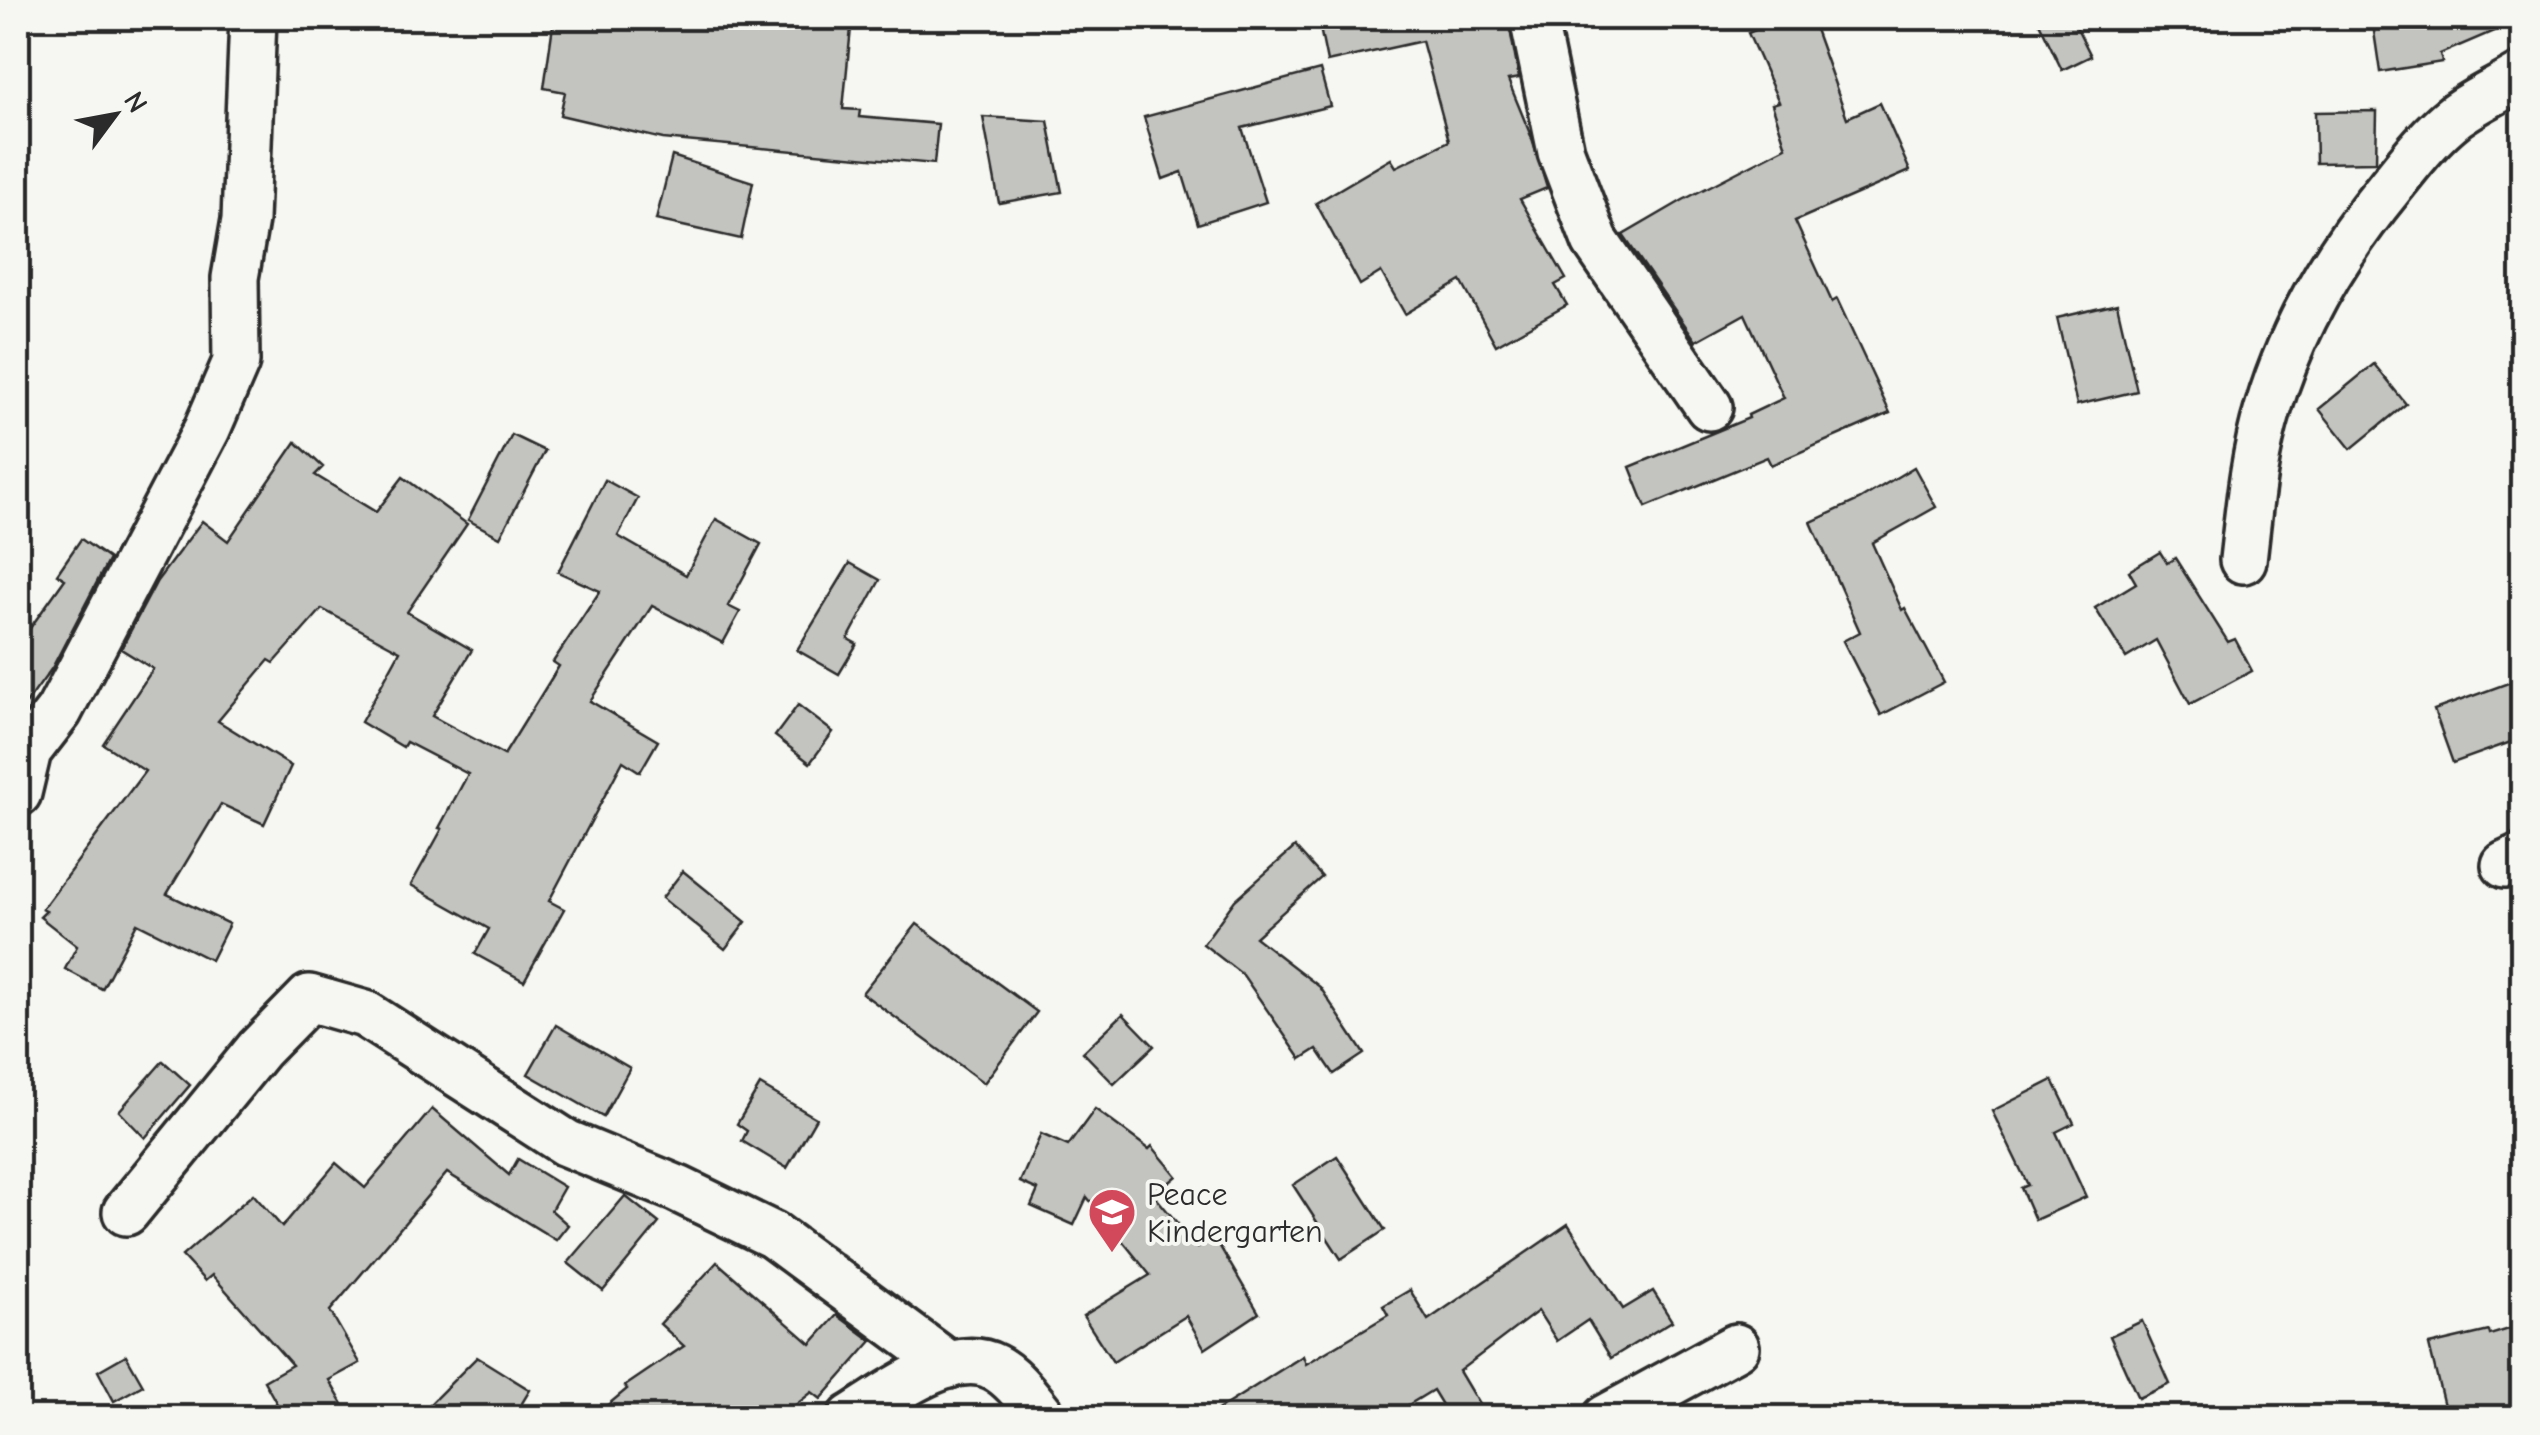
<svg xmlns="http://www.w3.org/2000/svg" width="2540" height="1435" font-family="'Comic Neue',sans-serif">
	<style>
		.building { fill: #c3c3c0; stroke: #2b2b2b; stroke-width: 2.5 }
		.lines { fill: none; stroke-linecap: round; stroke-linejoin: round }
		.minor-casing { stroke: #2b2b2b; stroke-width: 52 }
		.minor { stroke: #f6f6f2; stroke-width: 45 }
		.labels { text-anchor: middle; stroke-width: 8; stroke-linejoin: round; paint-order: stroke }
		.poi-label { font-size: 32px; fill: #2b2b2b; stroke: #f6f6f2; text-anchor: start }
	</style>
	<rect width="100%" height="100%" fill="#f6f6f2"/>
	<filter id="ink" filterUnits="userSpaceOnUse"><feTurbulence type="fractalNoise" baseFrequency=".01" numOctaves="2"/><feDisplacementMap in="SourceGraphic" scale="20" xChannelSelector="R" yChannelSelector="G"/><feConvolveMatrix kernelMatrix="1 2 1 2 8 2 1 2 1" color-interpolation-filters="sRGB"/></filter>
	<g filter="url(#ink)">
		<g class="building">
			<path d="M554 18H852L843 109 860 110 859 117 938 124 934 164 663 139 560 115 565 92 544 88Z"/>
			<path d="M1318 18H1508L1519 78 1508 80 1531 136 1547 188 1520 199 1566 279 1555 285 1567 305 1496 345 1461 281 1405 314 1381 272 1360 285 1316 203 1391 159 1396 167 1449 141 1422 41 1327 62Z"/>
			<path d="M1784 18H1811L1847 118 1880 103 1910 171 1795 221 1832 302 1837 299 1890 413 1771 465 1767 457 1646 507 1630 467 1749 418 1748 415 1784 398 1745 314 1696 341 1623 235 1683 200 1786 147 1772 104 1779 102 1748 33Z"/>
			<path d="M2037 18H2072L2091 56 2062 70Z"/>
			<path d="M2372 18H2522V19L2440 54 2442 62 2380 72Z"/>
			<path d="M1320 70 1330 106 1242 128 1266 202 1198 224 1182 172 1163 179 1144 117Z"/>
			<path d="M2377 111 2376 162 2316 163 2315 112Z"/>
			<path d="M983 117 1048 121 1062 192 999 203Z"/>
			<path d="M672 156 753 182 741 239 656 220Z"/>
			<path d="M2117 304 2137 391 2077 405 2057 318Z"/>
			<path d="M2374 364 2406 404 2351 449 2319 409Z"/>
			<path d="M512 435 545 451 500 537 468 520Z"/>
			<path d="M296 442 323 467 315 475 376 512 403 477 467 524 407 612 472 650 432 716 504 755 559 666 553 662 600 591 558 572 605 480 638 498 618 536 686 575 716 519 761 544 728 606 740 612 723 643 652 606 590 701 658 741 640 772 623 761 549 901 564 909 524 981 475 954 489 929 411 885 442 829 439 828 468 774 406 742 403 747 361 722 400 651 322 609 274 663 269 660 218 721 291 766 264 824 221 804 167 894 229 924 211 960 137 923 102 989 65 969 77 946 40 917 46 911 42 909 145 771 103 744 153 669 121 649 157 581 202 521 228 541Z"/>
			<path d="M1914 467 1936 507 1872 543 1902 610 1905 608 1944 682 1881 715 1843 641 1860 632 1811 522 1859 500Z"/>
			<path d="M81 539 109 559 52 668 18 715V645L65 579 57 574Z"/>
			<path d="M2160 552 2167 563 2175 558 2228 642 2235 639 2252 671 2190 704 2156 640 2126 658 2095 608 2136 583 2129 571Z"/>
			<path d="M850 563 880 580 848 639 857 644 839 674 797 650Z"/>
			<path d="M2522 678V738L2453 763 2434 710Z"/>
			<path d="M798 705 833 732 810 763 775 736Z"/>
			<path d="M1295 847 1322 877 1255 937 1320 987 1364 1054 1334 1074 1317 1049 1301 1059 1243 975 1203 944 1235 900Z"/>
			<path d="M683 871 746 922 725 949 662 898Z"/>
			<path d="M917 924 1037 1012 984 1083 862 993Z"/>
			<path d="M1123 1014 1154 1046 1114 1084 1083 1052Z"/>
			<path d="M556 1025 630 1068 603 1117 528 1074Z"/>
			<path d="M163 1061 190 1085 145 1138 119 1111Z"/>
			<path d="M2053 1080 2074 1123 2056 1132 2086 1197 2035 1220 2021 1188 2028 1185 1992 1111Z"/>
			<path d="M760 1085 816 1118 787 1168 742 1141 747 1131 737 1124Z"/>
			<path d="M432 1109 509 1175 518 1159 564 1187 551 1210 568 1225 556 1240 447 1173 330 1311 360 1363 329 1380 351 1418H285L264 1381 292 1365 212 1275 205 1281 182 1256 253 1194 282 1227 336 1163 365 1188Z"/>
			<path d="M1095 1109 1149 1149 1152 1146 1177 1176 1154 1195 1198 1248 1215 1238 1259 1313 1205 1349 1186 1316 1113 1362 1083 1316 1150 1275 1087 1197 1074 1225 1031 1206 1038 1190 1020 1182 1041 1134 1068 1146Z"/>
			<path d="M1337 1156 1385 1230 1341 1259 1293 1185Z"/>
			<path d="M625 1196 659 1223 603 1291 568 1263Z"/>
			<path d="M1568 1224 1623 1309 1653 1291 1672 1321 1611 1358 1588 1320 1557 1341 1538 1311 1459 1371 1487 1418H1450L1433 1390 1387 1418H1205L1303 1356 1306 1364 1388 1315 1383 1306 1410 1290 1428 1320Z"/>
			<path d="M717 1262 811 1344 837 1315 872 1341 821 1399 812 1392 779 1418H592L627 1389 625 1386 684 1346 660 1324Z"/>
			<path d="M2142 1321 2170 1384 2138 1398 2110 1336Z"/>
			<path d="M2522 1325V1418H2447L2429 1345 2489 1331 2490 1335Z"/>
			<path d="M126 1355 143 1385 114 1401 98 1371Z"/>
			<path d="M477 1357 530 1390 513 1418H416Z"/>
		</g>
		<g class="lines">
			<g class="minor-casing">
				<g id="minor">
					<path d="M1533 18 1561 152 1595 241 1709 407"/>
					<path d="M2243 560C2249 509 2253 458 2268 409 2292 328 2335 254 2389 188 2409 163 2430 135 2456 115 2476 100 2501 89 2522 76"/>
					<path d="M18 793 28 751 59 711 207 429 236 362 235 278 245 220 253 18"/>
					<path d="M2505 865 2522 857"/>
					<path d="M126 1212 259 1049 309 998 365 1014 566 1143 678 1189 773 1235 949 1365"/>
					<path d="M851 1418C887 1396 952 1345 994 1367 1014 1377 1030 1401 1044 1418"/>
					<path d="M1606 1418 1736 1347"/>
				</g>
			</g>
			<use href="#minor" class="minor"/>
		</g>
	</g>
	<defs>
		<g id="school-pin" transform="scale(2.5)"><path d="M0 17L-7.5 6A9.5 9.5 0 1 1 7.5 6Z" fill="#d1495b" stroke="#f6f6f2"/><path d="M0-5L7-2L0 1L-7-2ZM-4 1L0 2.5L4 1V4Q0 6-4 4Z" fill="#fff"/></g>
	</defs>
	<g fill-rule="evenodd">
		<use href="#school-pin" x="1112" y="1212"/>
	</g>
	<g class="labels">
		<g class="poi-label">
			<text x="1147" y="1205">Peace<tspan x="1147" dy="37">Kindergarten</tspan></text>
		</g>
	</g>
	<rect width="2540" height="1435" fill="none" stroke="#f6f6f2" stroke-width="60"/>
	<rect x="30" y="30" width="2480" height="1375" fill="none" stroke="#2b2b2b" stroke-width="4" filter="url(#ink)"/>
	<g transform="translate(115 115) rotate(58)" stroke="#f6f6f2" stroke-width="8" paint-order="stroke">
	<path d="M0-8L18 38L0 25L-18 38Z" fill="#2b2b2b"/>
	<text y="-15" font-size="28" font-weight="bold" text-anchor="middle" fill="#2b2b2b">N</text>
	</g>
</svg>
